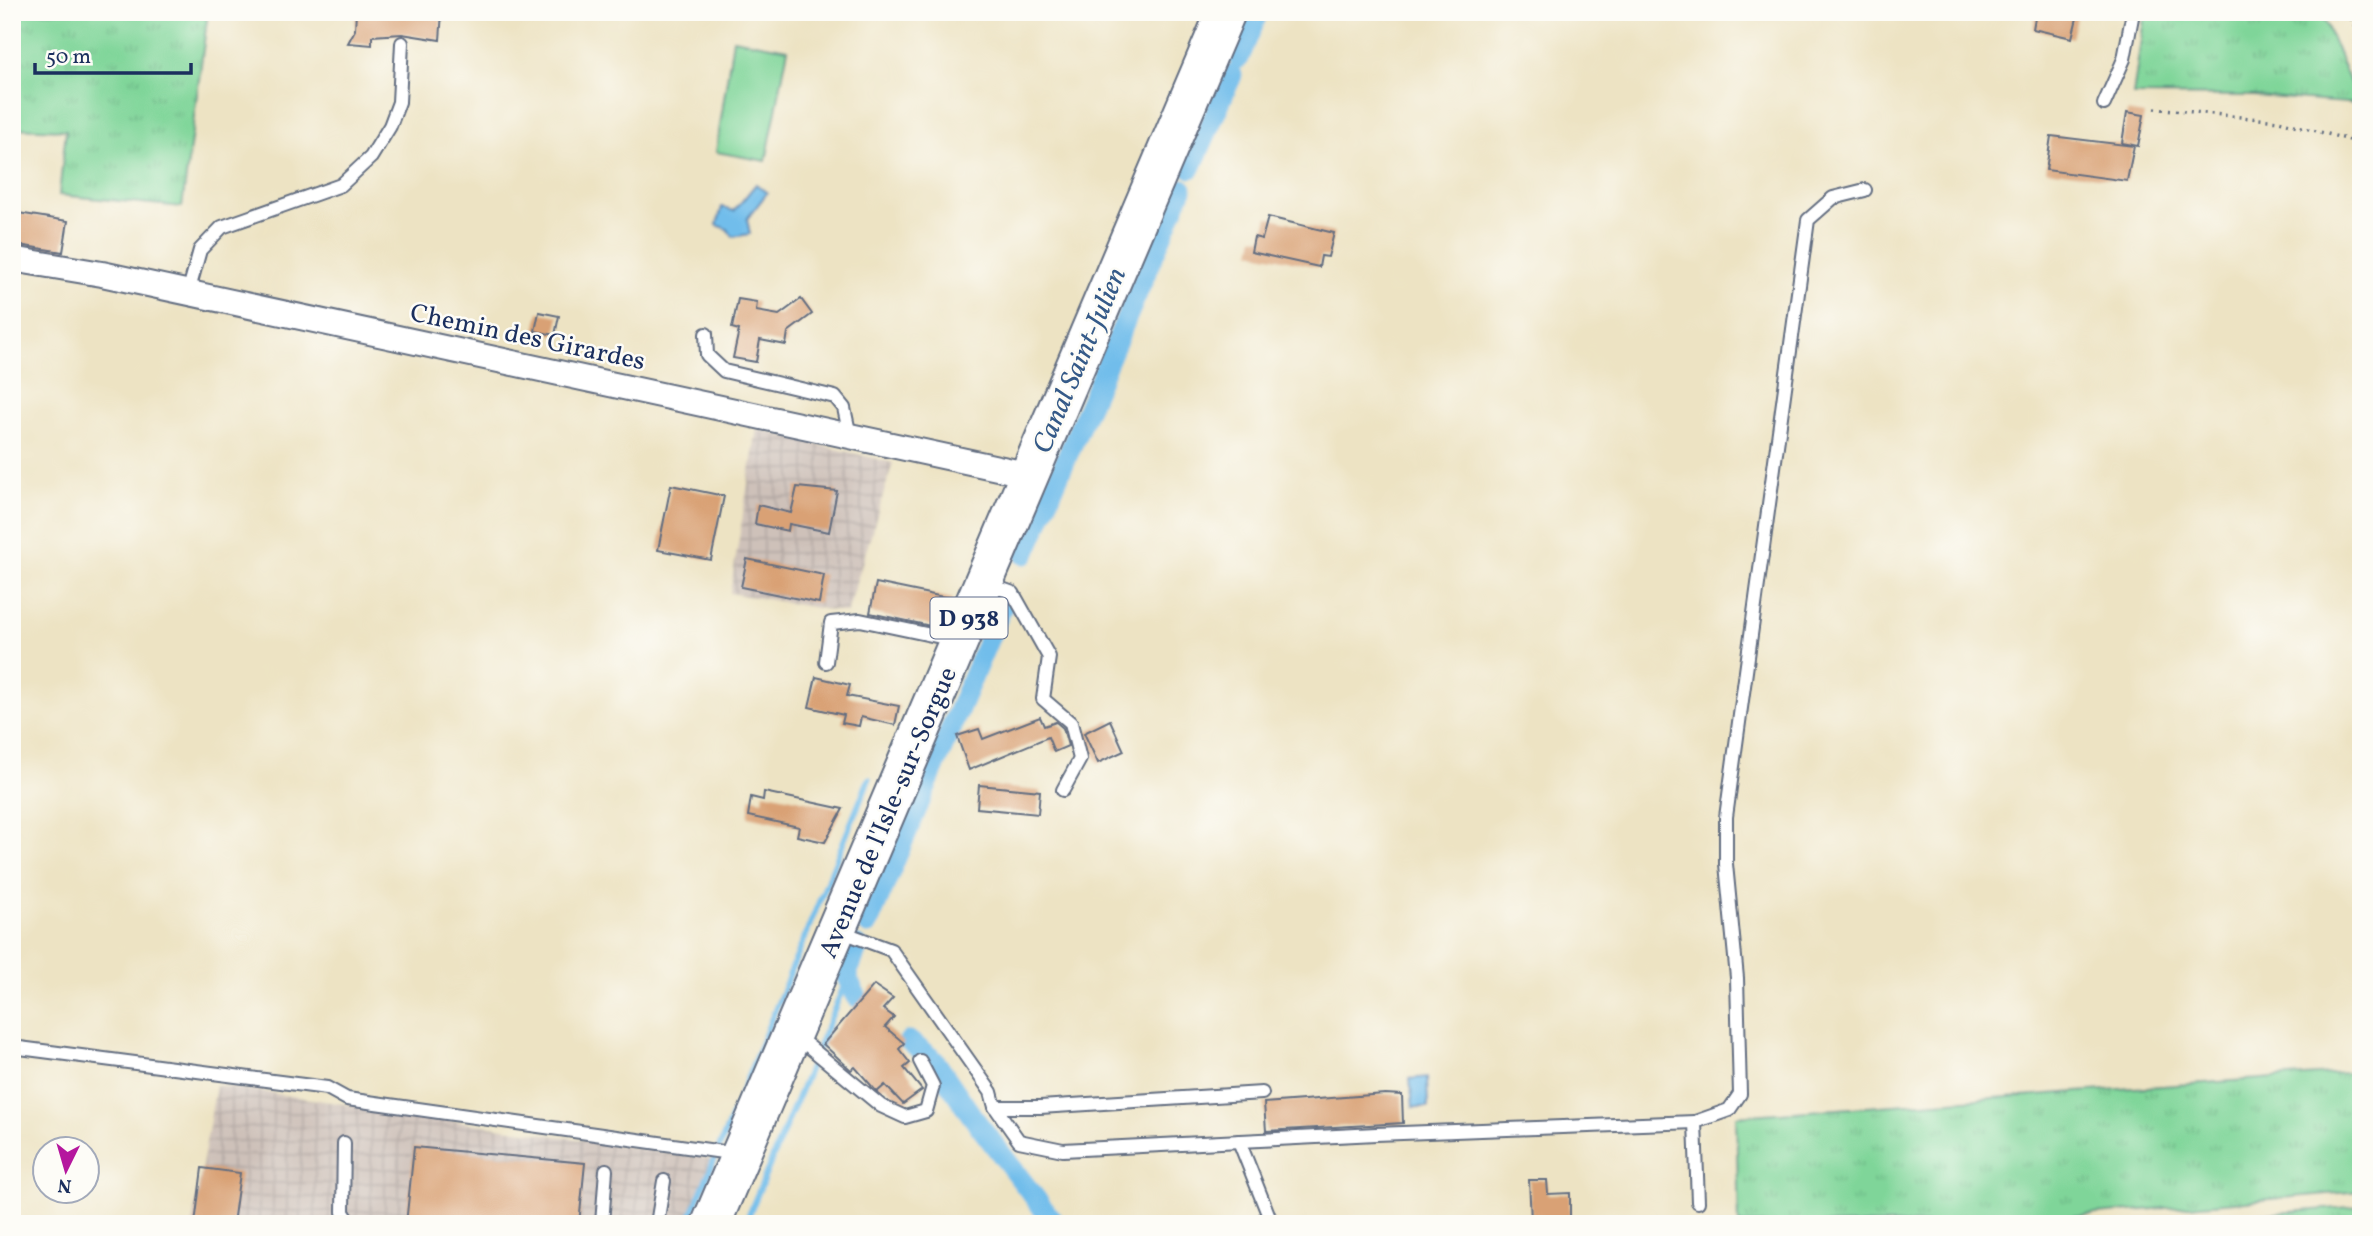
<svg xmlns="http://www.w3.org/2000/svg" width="2373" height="1236" font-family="Vollkorn,serif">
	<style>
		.industrial { fill: url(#industrial-grid) }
		.grass { fill: url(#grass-tufts); stroke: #4d827c; stroke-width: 2 }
		.park { fill: #7fd599; stroke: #4d827c; stroke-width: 2 }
		.water { fill: #71bdeb; stroke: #4676a4; stroke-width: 2 }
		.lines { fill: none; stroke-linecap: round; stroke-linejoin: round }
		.stream { stroke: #71bdeb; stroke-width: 6 }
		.canal { stroke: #71bdeb; stroke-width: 21 }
		.building { fill: #d9a174 }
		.lane-casing { stroke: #646e81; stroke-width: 16 }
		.street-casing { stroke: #646e81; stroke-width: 28 }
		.primary-casing { stroke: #646e81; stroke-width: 42 }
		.path { stroke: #646e81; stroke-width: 3.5; stroke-dasharray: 2 5; stroke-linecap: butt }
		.lane { stroke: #fff; stroke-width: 12 }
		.street { stroke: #fff; stroke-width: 24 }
		.primary { stroke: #fff; stroke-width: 38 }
		.labels { text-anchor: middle; stroke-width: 5; stroke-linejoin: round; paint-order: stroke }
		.shield { fill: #fdfcf7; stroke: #5f6c8c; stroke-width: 2 }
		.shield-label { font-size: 24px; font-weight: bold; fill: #1b2f5e }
		.street-label { font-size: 26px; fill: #1b2f5e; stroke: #fdfcf7 }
		.water-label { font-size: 28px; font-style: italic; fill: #355a88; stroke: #fdfcf7 }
	</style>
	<defs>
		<pattern id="industrial-grid" width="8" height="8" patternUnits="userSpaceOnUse" patternTransform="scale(1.75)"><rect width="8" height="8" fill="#cec1b9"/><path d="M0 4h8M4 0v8" fill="none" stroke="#b0a6a1"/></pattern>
		<pattern id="grass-tufts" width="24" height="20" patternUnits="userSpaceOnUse" patternTransform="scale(1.75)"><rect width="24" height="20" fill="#7fd599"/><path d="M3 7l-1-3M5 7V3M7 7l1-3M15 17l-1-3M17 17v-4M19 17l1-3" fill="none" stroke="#6db786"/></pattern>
	</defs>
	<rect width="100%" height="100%" fill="#fdfcf7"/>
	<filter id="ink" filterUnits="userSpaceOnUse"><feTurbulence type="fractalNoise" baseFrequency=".0143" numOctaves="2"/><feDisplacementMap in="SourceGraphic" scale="14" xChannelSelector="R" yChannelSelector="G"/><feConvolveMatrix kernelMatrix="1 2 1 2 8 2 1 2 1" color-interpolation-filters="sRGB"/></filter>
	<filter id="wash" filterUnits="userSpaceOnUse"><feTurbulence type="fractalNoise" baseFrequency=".00686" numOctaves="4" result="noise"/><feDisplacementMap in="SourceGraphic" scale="28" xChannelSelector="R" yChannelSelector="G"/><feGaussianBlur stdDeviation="1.57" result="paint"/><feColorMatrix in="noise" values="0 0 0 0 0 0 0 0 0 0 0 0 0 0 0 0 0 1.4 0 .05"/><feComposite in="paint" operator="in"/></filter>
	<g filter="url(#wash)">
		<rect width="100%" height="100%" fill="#ede3c3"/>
		<g class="industrial">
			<path d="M757 429 893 463 847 613 730 593Z"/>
			<path d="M216 1085 718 1160 689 1224H192Z"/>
		</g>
		<g class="grass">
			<path d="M12 12H208L182 207 59 195 66 130 12 128Z"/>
			<path d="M2145 12H2321L2359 104 2254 96 2133 95Z"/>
			<path d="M2361 1072V1191L1980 1224H1739L1736 1116Z"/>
			<path d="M2361 1206V1224H2148Z"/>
		</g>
		<path class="park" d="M733 39 788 49 766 161 716 152Z"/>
		<g class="water">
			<path d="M756 184 767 193 747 219 750 234 733 237 727 229 717 225 722 207 734 211Z"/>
			<path d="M1427 1077 1428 1107H1413L1410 1079Z"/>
		</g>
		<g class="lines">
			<g class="stream">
				<path d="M688 1224 869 779"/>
				<path d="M745 1224 846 981"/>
			</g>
			<g class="canal">
				<path d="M1239 58 1258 12"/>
				<path d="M1191 168 1232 75"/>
				<path d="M1025 554 1182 189"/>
				<path d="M868 924 1003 605"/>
				<path d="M857 997 846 976 858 946"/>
				<path d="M909 1041 934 1060 972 1116 1055 1224"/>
			</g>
		</g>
		<g id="blocks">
			<g class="building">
				<path d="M356 12H442L440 40 402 34 372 36V45L348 43 355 30Z"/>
				<path d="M2036 12 2078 14 2072 38 2033 29Z"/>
				<path d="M2127 112 2144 115 2138 146 2122 143Z"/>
				<path d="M2051 136 2134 146 2127 181 2046 170Z"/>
				<path d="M12 212 68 221 63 252 12 244Z"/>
				<path d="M1268 217 1334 233 1328 257 1321 256 1319 267 1251 252 1254 237 1262 239Z"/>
				<path d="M738 299 757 302 756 311 779 315 801 299 812 314 788 332 786 345 760 340 756 362 733 358 739 330 732 328Z"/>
				<path d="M539 312 559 316 555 335 535 331Z"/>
				<path d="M671 485 724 496 711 560 658 550Z"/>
				<path d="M797 487 837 491 829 532 789 524 788 531 755 524 758 505 791 513Z"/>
				<path d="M747 559 824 575 819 603 741 587Z"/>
				<path d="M876 583 953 599 940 628 870 613Z"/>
				<path d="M816 677 850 685 847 696 899 706 895 725 861 717 859 726 842 723 844 715 809 707Z"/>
				<path d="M1040 717 1044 726 1056 722 1063 728 1068 746 1054 752 1048 737 969 770 957 736 979 729 983 739Z"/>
				<path d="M1110 720 1124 751 1098 763 1084 733Z"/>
				<path d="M979 785 1040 791 1038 814 977 808Z"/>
				<path d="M764 792 843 809 825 842 797 836 799 827 748 816 751 797 763 800Z"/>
				<path d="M874 985 893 998 883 1009 894 1017 885 1027 904 1043 899 1049 910 1063 904 1068 922 1090 903 1104 885 1085 877 1092 855 1067 851 1070 823 1044Z"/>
				<path d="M1385 1094 1402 1095 1403 1123 1266 1131 1264 1103Z"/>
				<path d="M414 1147 585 1163 579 1224H406Z"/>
				<path d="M202 1168 240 1173 233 1224H195Z"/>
				<path d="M1529 1180H1547L1548 1194 1570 1193V1219L1531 1220Z"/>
			</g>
		</g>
	</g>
	<g filter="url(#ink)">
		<use href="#blocks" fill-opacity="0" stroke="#646e81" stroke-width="2"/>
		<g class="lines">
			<g class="lane-casing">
				<g id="lane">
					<path d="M2104 104 2124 59 2133 12"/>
					<path d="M188 293 200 250 222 227 341 185 371 157 390 126 399 102 402 43"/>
					<path d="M706 334 707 355 724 371 835 397 844 408 850 436"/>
					<path d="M988 584 1013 593 1049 657 1043 699 1071 723 1080 759 1063 790"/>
					<path d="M826 662 831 623 860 620 955 640"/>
					<path d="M840 931 891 950 991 1092 995 1107H1040L1262 1093"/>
					<path d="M795 1035 881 1106 905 1117 926 1111 933 1086 920 1061"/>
					<path d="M12 1047 327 1088 347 1099 737 1154"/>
					<path d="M995 1107 1019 1141 1063 1150 1376 1134 1695 1122"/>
					<path d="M1239 1141 1272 1224"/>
					<path d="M344 1143 343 1212 351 1224"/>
					<path d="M1698 1202 1695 1122 1729 1110 1740 1094 1737 978 1726 864V817L1808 220 1833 198 1865 190"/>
					<path d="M602 1224 606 1170"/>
					<path d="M657 1224 664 1181"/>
				</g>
			</g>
			<g class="street-casing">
				<path id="street" d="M12 259 102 274 1030 475"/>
			</g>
			<g class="primary-casing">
				<path id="primary" d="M711 1224 1226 12"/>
			</g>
			<g class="path">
				<path d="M2348 12 2361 41"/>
				<path d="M2155 108 2279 121 2361 143"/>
			</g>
			<use href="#lane" class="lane"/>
			<use href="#street" class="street"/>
			<use href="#primary" class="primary"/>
		</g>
	</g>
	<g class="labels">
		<rect class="shield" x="930.5" y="597.5" width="77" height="41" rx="5"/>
		<g class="shield-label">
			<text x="969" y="626">D 938</text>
		</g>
		<g class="street-label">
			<text transform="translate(528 336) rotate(12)" y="9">Chemin des Girardes</text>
			<text transform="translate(887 812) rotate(-67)" y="9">Avenue de l'Isle-sur-Sorgue</text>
		</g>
		<g class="water-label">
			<text transform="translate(1078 360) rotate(-67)" y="10">Canal Saint-Julien</text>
		</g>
	</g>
	<rect width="2373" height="1236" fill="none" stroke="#fdfcf7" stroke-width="42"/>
	<g transform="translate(66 1170) rotate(185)"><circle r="33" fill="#fdfcf7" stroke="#a3aaba" stroke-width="2"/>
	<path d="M0-5L12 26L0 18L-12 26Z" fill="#b5179e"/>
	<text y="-10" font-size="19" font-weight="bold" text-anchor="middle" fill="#1b2f5e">N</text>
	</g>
	<path d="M35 63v10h156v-10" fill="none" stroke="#1b2f5e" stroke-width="3.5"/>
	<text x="46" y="63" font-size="21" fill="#1b2f5e" stroke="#fdfcf7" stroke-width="5" paint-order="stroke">50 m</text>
</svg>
